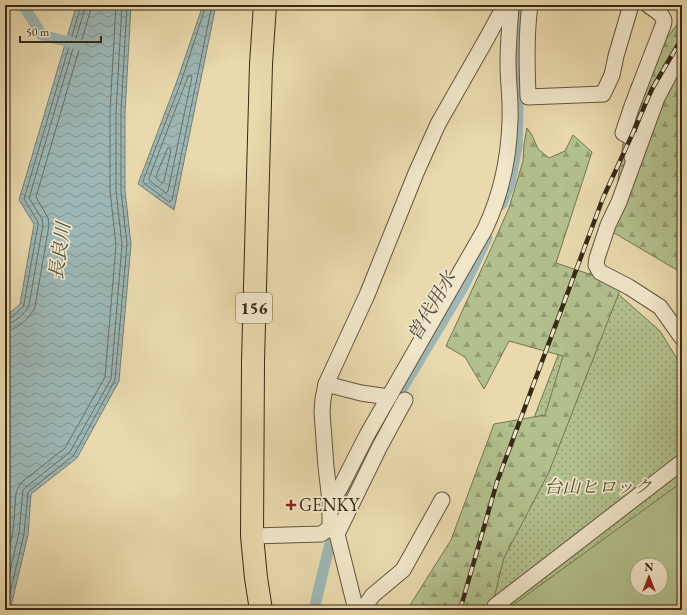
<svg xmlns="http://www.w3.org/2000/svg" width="687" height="615" font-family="'EB Garamond','Noto Serif JP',serif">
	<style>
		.grass { fill: url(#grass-dots); stroke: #747452; fill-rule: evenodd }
		.forest { fill: url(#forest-firs); stroke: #747452 }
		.pitch { fill: #b2c08d; stroke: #747452; fill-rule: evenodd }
		.water { fill: url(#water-waves); stroke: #737e75 }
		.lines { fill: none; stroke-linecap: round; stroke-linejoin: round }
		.shore { stroke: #697066; stroke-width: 1 }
		.canal { stroke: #9cb7b5; stroke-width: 11 }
		.minor-casing { stroke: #63553c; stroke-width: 17 }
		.highway-casing { stroke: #362916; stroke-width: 24 }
		.minor { stroke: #f1e6ca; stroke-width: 15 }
		.highway { stroke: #e9d9ad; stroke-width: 22 }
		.rail-casing { stroke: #362916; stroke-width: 4.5 }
		.rail { stroke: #f1e6ca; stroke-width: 3; stroke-dasharray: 9; stroke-linecap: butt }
		.poi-dot { fill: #8f2418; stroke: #f1e6ca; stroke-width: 1.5 }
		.labels { text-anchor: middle; stroke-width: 3.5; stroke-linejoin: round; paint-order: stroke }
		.shield { fill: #f1e6ca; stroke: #6e624c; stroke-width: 1 }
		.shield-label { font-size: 17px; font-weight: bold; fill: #362916 }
		.park-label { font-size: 18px; font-style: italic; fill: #554f34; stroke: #f1e6ca }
		.poi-label { font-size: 18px; fill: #362916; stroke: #f1e6ca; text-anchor: start }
		.water-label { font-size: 19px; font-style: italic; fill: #504c3e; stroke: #f1e6ca }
	</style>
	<defs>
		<pattern id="grass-dots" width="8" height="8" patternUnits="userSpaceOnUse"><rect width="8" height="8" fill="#b2c08d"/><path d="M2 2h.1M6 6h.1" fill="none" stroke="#929c72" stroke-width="1.8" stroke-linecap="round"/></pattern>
		<pattern id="forest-firs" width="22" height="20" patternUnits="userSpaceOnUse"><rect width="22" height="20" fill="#b2c08d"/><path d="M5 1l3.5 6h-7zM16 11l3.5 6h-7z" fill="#929c72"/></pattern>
		<pattern id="water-waves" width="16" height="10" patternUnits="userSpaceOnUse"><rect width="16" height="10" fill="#9cb7b5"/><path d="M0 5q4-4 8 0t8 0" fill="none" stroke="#809592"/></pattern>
	</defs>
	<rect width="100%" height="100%" fill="#e9d9ad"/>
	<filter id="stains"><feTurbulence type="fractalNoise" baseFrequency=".005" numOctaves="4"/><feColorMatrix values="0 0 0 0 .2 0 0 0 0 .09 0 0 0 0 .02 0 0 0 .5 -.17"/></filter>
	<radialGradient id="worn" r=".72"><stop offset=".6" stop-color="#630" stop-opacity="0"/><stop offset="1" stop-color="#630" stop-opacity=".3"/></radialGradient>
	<path class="grass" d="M591 270 660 331 682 367V610H469L503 498ZM637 565H661V589H637Z"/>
	<g class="forest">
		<path d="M682 18V273L611 231 631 85Z"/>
		<path d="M527 128 532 135 538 149 549 158 565 151 573 135 592 152 556 263 622 285 549 472 504 558 491 610H407L451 540 494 424 545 415 563 356 509 341 484 389 465 357 446 346 489 253 509 208 523 161 524 144Z"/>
	</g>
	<path class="pitch" d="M682 482V610H510L509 608ZM637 565H661V589H637Z"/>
	<g class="water">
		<path d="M72 5H131L125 112V191L131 244 119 381 77 458 31 494 28 535 10 610H5V317L20 304 34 224 19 200 76 7Z"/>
		<path d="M203 5H216L174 210 138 184 177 81Z"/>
	</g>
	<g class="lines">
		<g class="shore">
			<path d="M206 5 181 82 143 181 144 183 169 202 172 200 212 5"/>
			<path d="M189 75H191L192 77 168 191 166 193 150 181 149 179Z"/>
			<path d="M168 148H170L171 150 164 181 162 183 157 179 156 177Z"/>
			<path d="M5 320 9 319 23 307 24 304 38 225V222L24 199 80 9 79 5"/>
			<path d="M5 325C13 324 26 313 29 305L43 225 42 219 29 198 84 11V5"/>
			<path d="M5 331C16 331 31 317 35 307L49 225 48 218 36 197 90 12 91 5"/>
			<path d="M5 566 13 532 16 493 18 488 22 482 65 448 105 377 116 245 110 191V111L116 5"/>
			<path d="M5 592 19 533 23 490 26 487 70 452 111 379 122 245 116 191V112L122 5"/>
			<path d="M6 610 24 534 28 492 74 455 115 380 127 244 121 191V112L127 5"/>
		</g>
		<g class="canal">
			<path d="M23 5 42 35 80 45"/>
			<path d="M502 204 510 183 517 147 519 67 522 5"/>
			<path d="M392 408 402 389 465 284 487 238"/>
			<path d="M314 610C324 568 333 523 351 484 359 467 369 452 377 436"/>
		</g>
		<g class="minor-casing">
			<g id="minor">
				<path d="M530 5C526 35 527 66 528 97L603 94 612 75 616 56 631 5"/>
				<path d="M682 51 657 98 619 202 608 225 597 258 596 265 600 272 629 287 660 307 682 338"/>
				<path d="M632 157C633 143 637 140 623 133L632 106 662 28C663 27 664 22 664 21 663 14 653 9 648 5"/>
				<path d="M326 384 361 393 389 397"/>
				<path d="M330 505 340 488 367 435 485 229C501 195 509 158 510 120 511 101 508 82 508 63 508 44 510 24 511 5"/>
				<path d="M337 534 379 448 405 400"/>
				<path d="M252 536 321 534 330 528"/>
				<path d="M356 610 337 534 330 528V501L326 467 322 412 323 399 326 384 367 295 416 173 438 124 487 38 501 12 503 5"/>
				<path d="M362 610 373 595 403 570 442 500"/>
				<path d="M495 610V606L682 462"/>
			</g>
		</g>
		<g class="highway-casing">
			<path id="highway" d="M261 610 256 578 252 536 253 361 261 64 265 5"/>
		</g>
		<use href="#minor" class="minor"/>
		<use href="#highway" class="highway"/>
		<g class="rail-casing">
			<path id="rail" d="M460 610 497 482 603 198 631 137 652 89 682 38"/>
		</g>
		<use href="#rail" class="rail"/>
	</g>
	<path class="poi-dot" d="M289 499h4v4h4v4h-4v4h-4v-4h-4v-4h4z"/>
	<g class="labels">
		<rect class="shield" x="236" y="293" width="36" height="30" rx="3"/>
		<g class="shield-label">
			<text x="254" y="314">156</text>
		</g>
		<g class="park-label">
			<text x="598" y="493">台山ヒロック</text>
		</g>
		<g class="poi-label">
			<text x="299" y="511">GENKY</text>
		</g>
		<g class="water-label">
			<text transform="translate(59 251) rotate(-82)" y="7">長良川</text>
			<text transform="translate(431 306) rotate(-60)" y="7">曽代用水</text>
		</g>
	</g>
	<rect width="687" height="615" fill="none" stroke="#e9d9ad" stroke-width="20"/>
	<rect x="6" y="6" width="675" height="603" fill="none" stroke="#362916" stroke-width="2"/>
	<rect x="10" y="10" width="667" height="595" fill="none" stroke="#362916"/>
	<g transform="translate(649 577)"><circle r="19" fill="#f1e6ca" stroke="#a69a82"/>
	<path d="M0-3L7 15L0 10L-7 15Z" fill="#8f2418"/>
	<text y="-6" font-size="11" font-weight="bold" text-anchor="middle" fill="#362916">N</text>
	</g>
	<path d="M20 36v6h81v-6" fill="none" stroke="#362916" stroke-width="2"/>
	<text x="26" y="36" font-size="12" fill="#362916" stroke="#f1e6ca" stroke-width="3" paint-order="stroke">50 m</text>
	<rect width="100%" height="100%" filter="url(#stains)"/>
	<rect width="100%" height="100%" fill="url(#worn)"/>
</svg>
